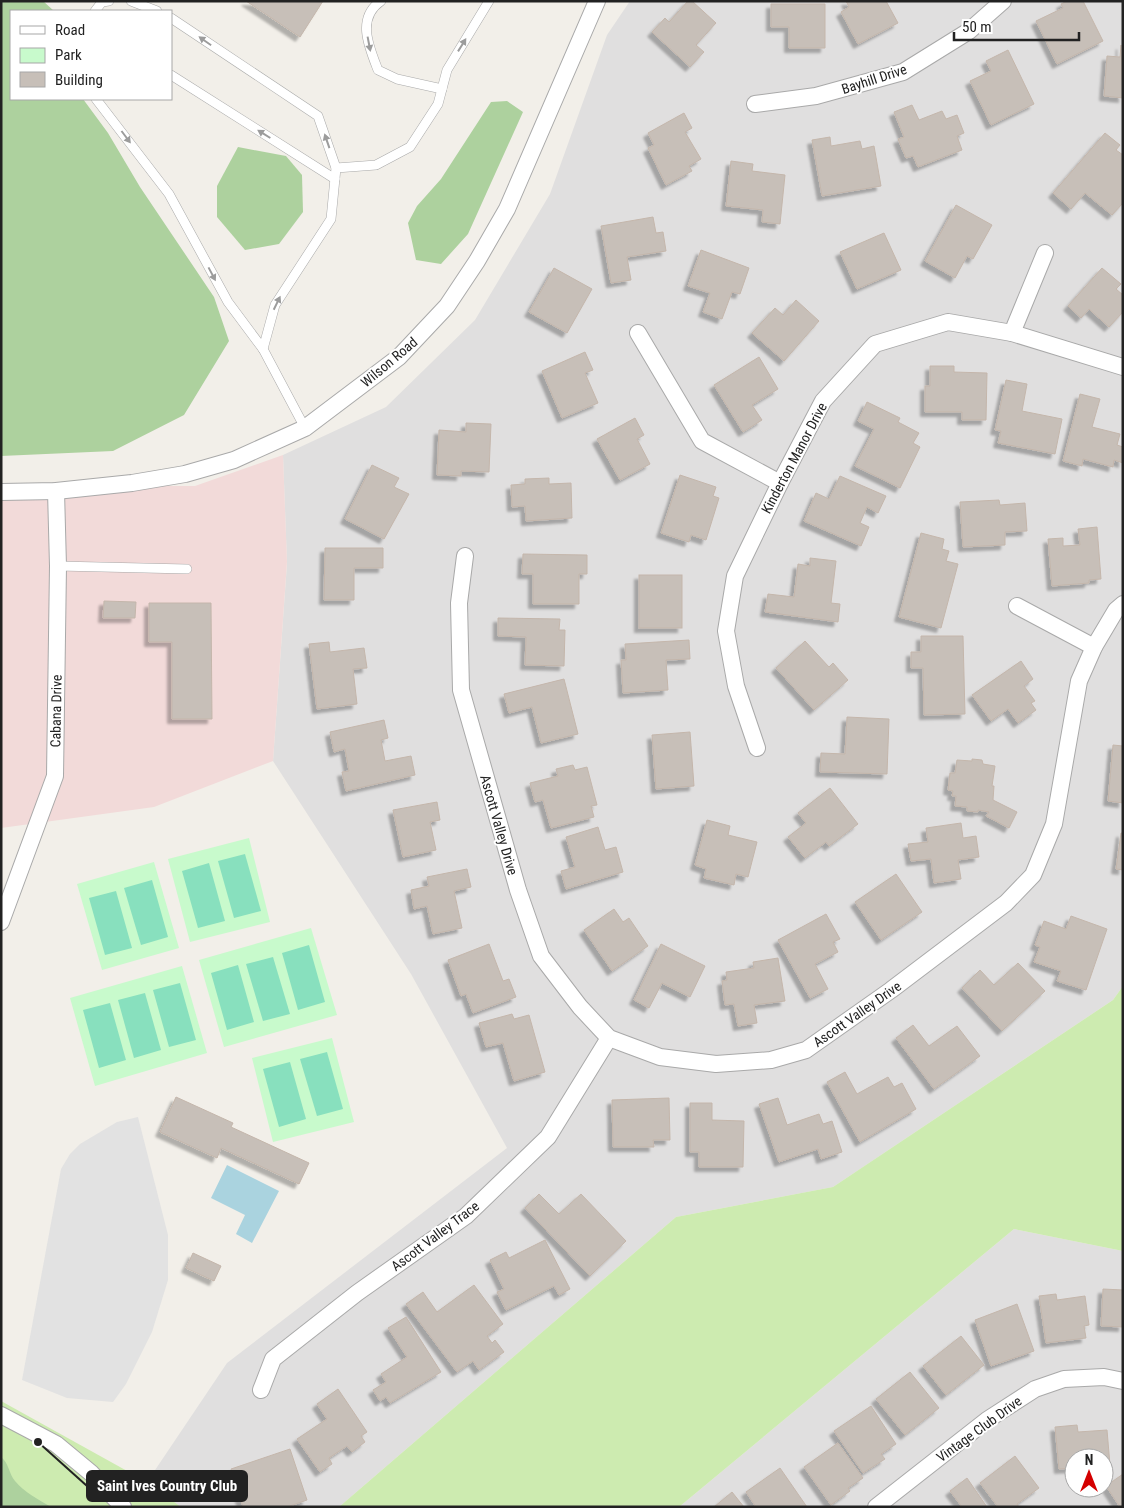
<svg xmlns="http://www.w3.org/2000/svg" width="1124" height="1508" font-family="'Roboto Condensed',sans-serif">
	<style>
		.residential { fill: #e0dfdf; fill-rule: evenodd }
		.commercial { fill: #f2dad9 }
		.grass { fill: #cdebb0 }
		.forest { fill: #add19e }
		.park { fill: #c8facc }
		.pitch { fill: #88e0be }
		.parking { fill: #e2e2e2 }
		.water { fill: #aad3df }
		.building { fill: #c7bfb8; stroke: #c4b6ab; filter: url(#shadow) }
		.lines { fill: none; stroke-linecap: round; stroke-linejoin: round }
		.service-casing { stroke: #a9a9a9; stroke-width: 10 }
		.minor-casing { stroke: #a9a9a9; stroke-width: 18 }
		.service { stroke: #fff; stroke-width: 9 }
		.minor { stroke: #fff; stroke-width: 16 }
		.oneway { fill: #9c9c9c }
		.labels { text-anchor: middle; stroke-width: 4; stroke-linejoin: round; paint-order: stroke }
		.street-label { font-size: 14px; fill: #222; stroke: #fff }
		.leader { fill: none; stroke: #222; stroke-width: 2 }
		.callout-dot { fill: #222; stroke: #fff; stroke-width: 2 }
		.callout { fill: #222; stroke: #222; stroke-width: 2 }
		.callout-label { font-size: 15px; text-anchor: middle; font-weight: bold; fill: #fff }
	</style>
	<defs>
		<filter id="shadow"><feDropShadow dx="-4.5" dy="4.5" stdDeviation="1" flood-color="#0004"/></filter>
	</defs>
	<rect width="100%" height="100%" fill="#f2efe9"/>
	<g class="residential">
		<path d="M630 1H1123V986L1113 1000 833 1187 676 1217 339 1507H181L147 1482 227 1363 507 1148 411 974 273 761 287 563 283 455 386 407 475 320 550 194 607 35Z"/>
		<path d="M1014 1229 1123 1251V1507H679ZM1074 1458H1104V1488H1074Z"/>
	</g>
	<path class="commercial" d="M283 455 287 562 273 761 154 807 1 828V498L76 486H195Z"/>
	<g class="grass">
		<path d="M1123 986V1251L1014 1229 679 1507H339L676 1217 833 1187 1113 1000Z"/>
		<path d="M1 1401 147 1482 181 1507H1Z"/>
	</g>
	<g class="forest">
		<path d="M1 1H43L54 11H11V99H83L108 133 140 187 214 297 229 341 184 415 113 451 1 456Z"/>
		<path d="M507 101 523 112 468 234 441 264 416 260 408 223 417 206 441 179 491 102Z"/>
		<path d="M238 147 286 156 302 175 303 212 279 244 245 250 217 217V186Z"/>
		<path d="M1 1457C9 1463 9 1474 15 1481 24 1492 39 1500 51 1507H1Z"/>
	</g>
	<g class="park">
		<path d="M249 838 270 922 190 942 168 859Z"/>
		<path d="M154 862 179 948 102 970 77 884Z"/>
		<path d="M311 928 337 1015 224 1047 199 960Z"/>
		<path d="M182 966 207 1053 95 1086 70 998Z"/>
		<path d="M332 1038 354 1122 273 1142 252 1058Z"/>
	</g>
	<g class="pitch">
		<path d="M245 854 261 911 234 918 218 861Z"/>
		<path d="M209 863 225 921 198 928 182 871Z"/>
		<path d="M152 880 168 937 141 945 124 888Z"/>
		<path d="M116 891 132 948 105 955 89 898Z"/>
		<path d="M309 945 325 1002 298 1010 282 953Z"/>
		<path d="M273 957 290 1014 263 1021 246 964Z"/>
		<path d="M238 965 254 1022 227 1030 211 973Z"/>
		<path d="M180 983 196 1040 169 1047 153 990Z"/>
		<path d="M145 993 161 1050 134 1058 118 1000Z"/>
		<path d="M110 1003 126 1060 99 1068 83 1010Z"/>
		<path d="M327 1052 343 1109 317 1116 300 1059Z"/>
		<path d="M290 1062 306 1119 279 1127 263 1069Z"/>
	</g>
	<path class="parking" d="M138 1117 168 1235V1280L152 1332 126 1384 113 1402 67 1398 22 1380 61 1169 70 1154 80 1144 117 1122Z"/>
	<path class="water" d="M227 1165 279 1191 252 1243 236 1234 245 1215 211 1198Z"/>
	<g class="building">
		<path d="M246 1H323L300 37Z"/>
		<path d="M688 1H692L716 23 696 45 704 52 690 67 652 32 665 18 669 22Z"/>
		<path d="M846 1H886L898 23 858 44 841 12 849 7Z"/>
		<path d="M1067 1H1083L1103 41 1057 64 1036 21 1063 8 1061 4Z"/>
		<path d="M771 4H825V48H789V27H771Z"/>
		<path d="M1121 45 1123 98 1104 96 1107 56 1120 57Z"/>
		<path d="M1008 50 1034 104 991 125 970 81 991 71 986 61Z"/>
		<path d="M912 105 919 120 942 111 946 119 957 115 964 133 957 136 962 150 918 167 913 156 906 158 898 139 904 137 894 112Z"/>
		<path d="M684 113 692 128 685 132 701 159 689 166 692 171 666 185 648 148 654 145 648 133Z"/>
		<path d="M1105 133 1120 145 1116 150 1123 155V203L1112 215 1085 193 1071 209 1053 193Z"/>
		<path d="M830 137 831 146 860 141 862 149 874 146 881 186 822 196 812 140Z"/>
		<path d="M731 161 753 164 752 171 785 175 780 224 762 222 763 210 726 206Z"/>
		<path d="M956 205 992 225 973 259 967 256 955 278 925 261Z"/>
		<path d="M653 217 656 233 663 232 666 251 627 257 631 280 611 283 601 226Z"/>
		<path d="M884 233 901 270 857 289 840 252Z"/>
		<path d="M701 250 749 268 740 294 732 292 722 319 703 312 710 293 688 286Z"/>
		<path d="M554 268 592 289 567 333 529 312Z"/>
		<path d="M1102 268 1121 284 1116 289 1123 295V312L1109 327 1089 309 1081 318 1068 306Z"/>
		<path d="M796 300 819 321 784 361 752 333 775 308 783 315Z"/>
		<path d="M585 352 593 370 585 373 598 403 562 418 542 371Z"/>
		<path d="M759 357 778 389 752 405 762 420 743 432 714 385Z"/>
		<path d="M930 366H954V372L987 373 986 420H962V412H925V386H930Z"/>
		<path d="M1006 380 1027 384 1022 411 1062 419 1055 454 998 443 1001 431 995 430Z"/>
		<path d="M1080 394 1100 399 1092 427 1120 434 1117 445 1123 447V463L1114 460 1113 467 1083 459 1082 466 1063 461Z"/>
		<path d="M867 402 900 418 898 422 919 433 913 443 920 447 900 488 855 466 874 429 858 421Z"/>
		<path d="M635 418 644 435 637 439 650 464 620 480 597 439Z"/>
		<path d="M466 423 491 424 489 472 461 471V476L437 475 439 430 466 432Z"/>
		<path d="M372 465 399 478 394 487 409 494 384 539 345 519Z"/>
		<path d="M680 475 716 487 713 496 719 498 706 540 691 535 689 542 661 533Z"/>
		<path d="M840 476 886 496 878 513 867 507 860 523 869 527 861 546 804 521 816 493 829 499Z"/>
		<path d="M549 478V484L571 483 572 518 526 521 525 506 512 507 511 485 525 484V479Z"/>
		<path d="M999 500 1000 505 1025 503 1027 531 1005 532V545L963 547 960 502Z"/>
		<path d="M1097 527 1101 579 1089 580V583L1052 586 1048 539 1063 538V546L1080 545 1078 529Z"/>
		<path d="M921 533 944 539 942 549 949 551 946 561 958 564 941 628 899 617Z"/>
		<path d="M325 548H383V568H354V600H324Z"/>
		<path d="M523 554 587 555V574H579V604H533V574H522Z"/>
		<path d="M810 558 836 561 831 603 840 604 838 622 765 612 768 594 794 597 798 564 810 566Z"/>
		<rect x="639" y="575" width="43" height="53"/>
		<path d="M104 601 136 602 135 618H103Z"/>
		<path d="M149 603H211L212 719H172V642H149Z"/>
		<path d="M498 618 560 619 559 630H565L564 666 525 665 526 637 498 636Z"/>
		<path d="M921 636H963L965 714 924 715 923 668H911V652H921Z"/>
		<path d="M689 640 690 659 666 660 668 690 623 693 621 660H626L625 644Z"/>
		<path d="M805 641 829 667 833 663 848 680 814 710 776 668Z"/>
		<path d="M329 642 330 652 364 648 367 668 353 669 357 704 317 709 309 644Z"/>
		<path d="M1021 661 1033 679 1024 686 1035 701 1031 703 1036 710 1018 723 1008 709 991 721 972 695Z"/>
		<path d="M564 679 578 734 541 743 532 707 509 713 504 694Z"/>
		<path d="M847 717 889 719 887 774 820 772 821 753 845 754Z"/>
		<path d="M384 720 388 738 381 740 385 761 411 756 415 775 346 791 342 772 349 771 345 749 334 752 330 732Z"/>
		<path d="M690 732 694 786 656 789 652 735Z"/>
		<path d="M1113 745 1123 746V803L1108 801Z"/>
		<path d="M972 759 982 760 983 764 995 766 992 786H994L993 800 1017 812 1009 828 986 816 989 812 978 810V812L967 811V807L955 806 956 796H952L953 791 948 790 950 773H955L957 760 972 761Z"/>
		<path d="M573 765 575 770 587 767 597 805 591 806 594 817 551 828 543 800 535 802 530 783 558 776 556 769Z"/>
		<path d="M830 788 858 824 829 846 826 842 805 858 788 837 806 823 798 813Z"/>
		<path d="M437 802 440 820 430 822 436 850 403 857 393 810Z"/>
		<path d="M707 820 730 826 728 835 757 842 748 877 736 874 734 885 704 878 706 869 695 865Z"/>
		<path d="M961 823 963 838 976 836 979 857 958 860 961 879 934 883 931 859 911 861 908 844 928 842 926 828Z"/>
		<path d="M598 827 605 850 616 847 623 872 566 889 561 871 575 867 566 837Z"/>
		<path d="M1121 833H1123V870L1116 869Z"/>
		<path d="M467 869 471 887 454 891 462 928 433 934 427 906 414 909 411 890 429 886 427 877Z"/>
		<path d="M896 874 922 912 881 940 855 902Z"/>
		<path d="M614 909 623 922 629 918 648 946 612 971 584 930Z"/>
		<path d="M826 914 840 939 833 942 838 952 815 964 828 989 810 998 778 940Z"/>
		<path d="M1071 916 1107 929 1086 990 1057 981 1061 971 1034 962 1040 947 1035 945 1044 921 1066 929Z"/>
		<path d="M489 944 503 981 509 979 516 997 473 1013 466 994 461 996 448 960Z"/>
		<path d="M661 944 705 966 690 997 662 983 649 1008 634 1000Z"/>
		<path d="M778 958 785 1001 754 1005 757 1023 738 1026 734 1004 725 1005 722 981 727 980 726 972 754 968 753 962Z"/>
		<path d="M1018 963 1045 991 1002 1031 962 988 980 970 994 985Z"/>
		<path d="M512 1014 514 1019 529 1015 545 1072 514 1081 503 1043 486 1047 479 1023Z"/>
		<path d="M913 1025 929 1046 957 1026 980 1056 934 1089 896 1038Z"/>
		<path d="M845 1072 857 1094 888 1077 894 1087 902 1083 916 1109 860 1142 827 1082Z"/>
		<path d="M176 1097 233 1123 231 1127 309 1163 299 1184 221 1148 217 1158 160 1132Z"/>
		<path d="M669 1098 670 1140H653L654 1147H613L612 1100Z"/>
		<path d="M778 1098 787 1125 819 1114 823 1124 832 1121 842 1152 821 1159 818 1149 779 1162 759 1104Z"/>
		<path d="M690 1103H712V1120L744 1121 743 1167H699V1152H690Z"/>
		<path d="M539 1194 559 1214 581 1194 626 1241 590 1276 525 1208Z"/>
		<path d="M545 1240 570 1289 559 1295 554 1286 506 1310 497 1292 504 1289 490 1260 506 1252 509 1258Z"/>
		<path d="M193 1253 221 1266 214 1281 186 1268Z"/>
		<path d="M474 1285 503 1324 487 1336 492 1343 495 1340 504 1352 479 1370 473 1361 457 1372 406 1304 423 1292 437 1312Z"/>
		<path d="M1103 1289 1123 1290V1327L1101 1326Z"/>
		<path d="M1056 1294 1057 1300 1085 1296 1089 1325 1084 1326 1086 1338 1046 1343 1039 1296Z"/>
		<path d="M1017 1304 1034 1351 991 1366 975 1320Z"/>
		<path d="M406 1317 441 1372 390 1403 386 1397 380 1401 373 1390 386 1382 381 1374 407 1357 388 1328Z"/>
		<path d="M961 1336 984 1365 946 1395 923 1366Z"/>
		<path d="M910 1372 939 1408 905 1435 876 1399Z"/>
		<path d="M338 1389 367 1432 361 1436 365 1442 352 1452 347 1446 329 1458 332 1464 320 1472 297 1439 327 1419 317 1404Z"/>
		<path d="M871 1406 896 1444 881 1454 885 1459 863 1473 834 1431Z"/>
		<path d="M1077 1425 1078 1432 1107 1430 1110 1465 1104 1466V1458H1074V1468L1059 1469 1055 1427Z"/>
		<path d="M838 1443 863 1478 848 1488 850 1491 831 1505 804 1467Z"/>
		<path d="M290 1449 307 1500 287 1507H243L231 1469Z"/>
		<path d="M1015 1456 1039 1488 1017 1504 1019 1507H998L980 1483Z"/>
		<path d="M780 1468 807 1507H756L746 1492Z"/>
		<path d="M1123 1474V1507H1120L1106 1486Z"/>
		<path d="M967 1478 987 1507H962L950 1491Z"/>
		<path d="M732 1492 744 1507H714Z"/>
	</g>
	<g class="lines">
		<g class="service-casing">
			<g id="service">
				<path d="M131 1 157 11"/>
				<path d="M381 1C356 18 369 47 378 70L397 79 442 89"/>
				<path d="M95 11 102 2 109 1"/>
				<path d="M171 18 318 116 336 168 331 219 275 305 263 349"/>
				<path d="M171 75 335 179"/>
				<path d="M96 99 169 194 228 302 263 349 305 428"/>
				<path d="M336 168 376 165 410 147 438 104 447 70 489 1"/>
				<path d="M58 566 187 569"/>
			</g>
		</g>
		<g class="minor-casing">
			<g id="minor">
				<path d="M755 104 816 96 903 72 969 31 1003 1"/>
				<path d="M638 333 702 441 780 483"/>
				<path d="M1012 333 1045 253"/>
				<path d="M1 492 56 491 132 483 185 474 234 460 305 428 399 357 447 306 477 261 507 209 597 1"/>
				<path d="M465 556 459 603 461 690 518 890 541 956 580 1007 609 1038 660 1057 716 1064 771 1060 806 1050 891 990 1006 903 1033 875 1054 824 1079 681 1094 647 1116 610 1123 604"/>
				<path d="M1017 606 1094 647"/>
				<path d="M757 748 736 686 726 631 735 576 780 483 823 401 875 344 948 322 1012 333 1123 367"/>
				<path d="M1 922 55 776 58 566 56 491"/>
				<path d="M261 1390 273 1359 357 1293 466 1216 548 1137 609 1038"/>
				<path d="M1 1415 56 1444 91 1473 123 1507"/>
				<path d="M876 1507 987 1420 1035 1389 1064 1379 1104 1377 1123 1381"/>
			</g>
		</g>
		<use href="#service" class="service"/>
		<use href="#minor" class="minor"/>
	</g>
	<defs><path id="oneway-solid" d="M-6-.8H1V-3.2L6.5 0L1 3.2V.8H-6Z" transform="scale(1.25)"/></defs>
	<g class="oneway">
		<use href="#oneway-solid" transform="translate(205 41) rotate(-145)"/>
		<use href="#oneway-solid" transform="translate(369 44) rotate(79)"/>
		<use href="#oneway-solid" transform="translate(462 45) rotate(-58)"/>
		<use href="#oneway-solid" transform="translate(264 134) rotate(-148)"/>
		<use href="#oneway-solid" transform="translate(126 137) rotate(53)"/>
		<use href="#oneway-solid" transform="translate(327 141) rotate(-109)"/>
		<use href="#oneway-solid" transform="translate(212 274) rotate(62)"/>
		<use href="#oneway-solid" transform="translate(277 303) rotate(-64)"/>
	</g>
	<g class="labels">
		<g class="street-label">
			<text transform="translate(874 79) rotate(-18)" y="5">Bayhill Drive</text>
			<text transform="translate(389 362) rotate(-40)" y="5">Wilson Road</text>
			<text transform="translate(794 458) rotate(-62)" y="5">Kinderton Manor Drive</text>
			<text transform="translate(56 711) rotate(-89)" y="5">Cabana Drive</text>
			<text transform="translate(499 825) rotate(74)" y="5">Ascott Valley Drive</text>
			<text transform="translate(857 1014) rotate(-35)" y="5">Ascott Valley Drive</text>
			<text transform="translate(435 1236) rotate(-37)" y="5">Ascott Valley Trace</text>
			<text transform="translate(979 1429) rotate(-36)" y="5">Vintage Club Drive</text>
		</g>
	</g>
	<path class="leader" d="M38 1442L87 1486"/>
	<circle class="callout-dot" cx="38" cy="1442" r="5"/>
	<rect class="callout" x="87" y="1471" width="160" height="30" rx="5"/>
	<g class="callout-label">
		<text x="167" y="1491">Saint Ives Country Club</text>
	</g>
	<rect width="1124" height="1508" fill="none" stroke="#222222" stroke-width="5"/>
	<rect x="10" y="10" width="162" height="90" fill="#ffffff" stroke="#a7a7a7"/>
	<rect x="20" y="26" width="25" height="8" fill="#ffffff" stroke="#a7a7a7"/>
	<text x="55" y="35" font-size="15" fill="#222222">Road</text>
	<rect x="20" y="48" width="25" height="15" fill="#c8facc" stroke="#a7a7a7"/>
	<text x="55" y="60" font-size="15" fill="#222222">Park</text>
	<rect x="20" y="72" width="25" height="15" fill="#c7bfb8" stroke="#a7a7a7"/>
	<text x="55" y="85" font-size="15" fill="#222222">Building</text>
	<g transform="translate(1089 1473)"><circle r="24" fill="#ffffff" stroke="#a7a7a7"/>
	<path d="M0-4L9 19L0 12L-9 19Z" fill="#d40000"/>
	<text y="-8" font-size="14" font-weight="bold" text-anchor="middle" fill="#222222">N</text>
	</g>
	<path d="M954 32v8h125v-8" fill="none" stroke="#222222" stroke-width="2.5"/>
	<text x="962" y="32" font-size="15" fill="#222222" stroke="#ffffff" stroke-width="4" paint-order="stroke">50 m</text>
</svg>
